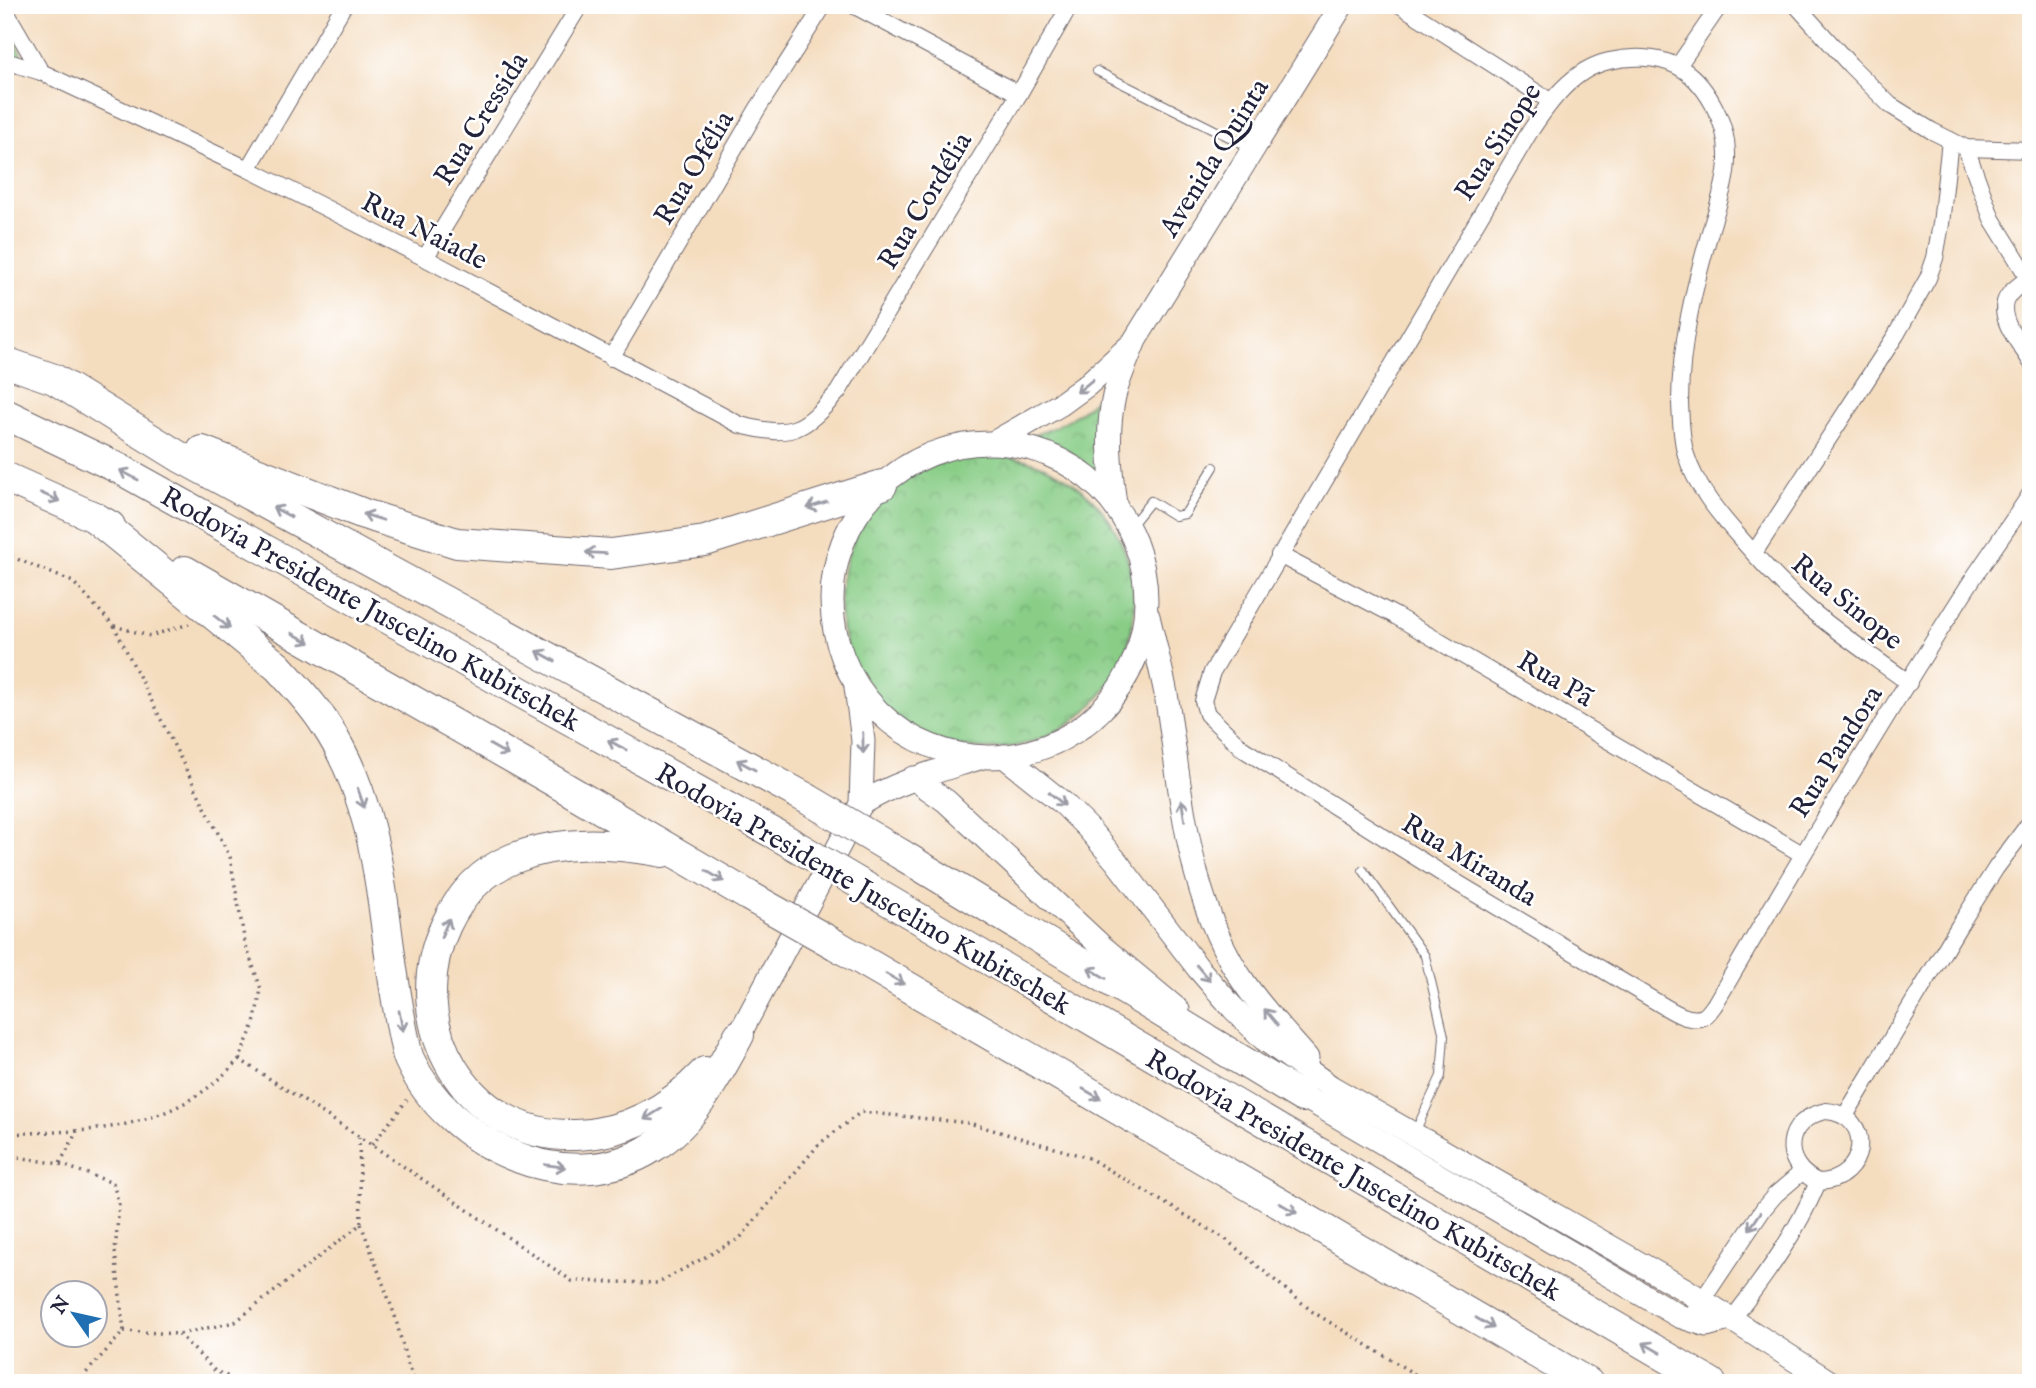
<svg xmlns="http://www.w3.org/2000/svg" width="2036" height="1388" font-family="'IM FELL English',serif">
	<style>
		.park { fill: url(#park-crowns); stroke: #567861; stroke-width: 2 }
		.lines { fill: none; stroke-linecap: round; stroke-linejoin: round }
		.lane-casing { stroke: #6c6369; stroke-width: 10 }
		.street-casing { stroke: #6c6369; stroke-width: 18 }
		.secondary-casing { stroke: #6c6369; stroke-width: 25 }
		.highway-casing { stroke: #6c6369; stroke-width: 32 }
		.path { stroke: #6c6369; stroke-width: 3.5; stroke-dasharray: 2 5; stroke-linecap: butt }
		.lane { stroke: #fff; stroke-width: 8 }
		.street { stroke: #fff; stroke-width: 16 }
		.secondary { stroke: #fff; stroke-width: 23 }
		.highway { stroke: #fff; stroke-width: 30 }
		.highway-bridge-casing { stroke: #6c6369; stroke-width: 32; stroke-linecap: butt }
		.highway-bridge { stroke: #fff; stroke-width: 30 }
		.oneway { stroke: #9c9ca7 }
		.labels { text-anchor: middle; stroke-width: 5; stroke-linejoin: round; paint-order: stroke }
		.street-label { font-size: 28px; fill: #22223b; stroke: #fff }
	</style>
	<defs>
		<pattern id="park-crowns" width="20" height="18" patternUnits="userSpaceOnUse" patternTransform="scale(1.75)"><rect width="20" height="18" fill="#89cd87"/><path d="M2 6a3 3 0 1 1 6 0M12 15a3 3 0 1 1 6 0" fill="none" stroke="#76b075"/></pattern>
	</defs>
	<rect width="100%" height="100%" fill="#fff"/>
	<filter id="ink" filterUnits="userSpaceOnUse"><feTurbulence type="fractalNoise" baseFrequency=".0143" numOctaves="2"/><feDisplacementMap in="SourceGraphic" scale="14" xChannelSelector="R" yChannelSelector="G"/><feConvolveMatrix kernelMatrix="1 2 1 2 8 2 1 2 1" color-interpolation-filters="sRGB"/></filter>
	<filter id="wash" filterUnits="userSpaceOnUse"><feTurbulence type="fractalNoise" baseFrequency=".00686" numOctaves="4" result="noise"/><feDisplacementMap in="SourceGraphic" scale="28" xChannelSelector="R" yChannelSelector="G"/><feGaussianBlur stdDeviation="1.57" result="paint"/><feColorMatrix in="noise" values="0 0 0 0 0 0 0 0 0 0 0 0 0 0 0 0 0 1.4 0 .05"/><feComposite in="paint" operator="in"/></filter>
	<g filter="url(#wash)">
		<rect width="100%" height="100%" fill="#f4dcbe"/>
		<g class="park">
			<path d="M5 22 23 58 5 54Z"/>
			<path d="M1108 387 1097 447 1104 484 1079 458 1056 443 1025 438C1063 426 1081 415 1108 387Z"/>
			<circle cx="987" cy="602" r="147"/>
		</g>
	</g>
	<g filter="url(#ink)">
		<g class="lines">
			<g class="lane-casing">
				<g id="lane">
					<path d="M1097 71 1251 148"/>
					<path d="M1129 528 1151 501 1175 516 1185 514 1214 467"/>
					<path d="M1363 870 1425 956 1444 1036 1441 1076 1415 1132"/>
				</g>
			</g>
			<g class="street-casing">
				<g id="street">
					<path d="M853 5 1019 94"/>
					<path d="M1400 5 1550 101"/>
					<path d="M1796 5 1850 65 1890 105 1932 131 1966 148 2031 150"/>
					<path d="M5 10 41 72"/>
					<path d="M5 61 41 72 248 169 425 258 740 425C793 438 802 432 838 392L1019 94 1070 5"/>
					<path d="M1678 66 1720 5"/>
					<path d="M1966 148 1992 219 2031 282"/>
					<path d="M248 169 344 5"/>
					<path d="M425 258 580 5"/>
					<path d="M2028 278C2020 285 2008 292 2005 302 1999 322 2022 346 2031 362"/>
					<path d="M611 358 758 108 824 5"/>
					<path d="M1754 553 1896 335 1928 278 1935 258 1941 224 1950 140"/>
					<path d="M1279 555 1394 615 1802 854"/>
					<path d="M1909 683C1875 658 1839 634 1807 607 1783 586 1762 563 1741 539 1719 514 1696 487 1686 455 1681 438 1681 421 1680 403 1680 344 1694 288 1710 232 1717 207 1728 180 1727 154 1727 123 1706 81 1677 66 1657 56 1630 56 1609 61 1572 69 1548 104 1529 133L1212 672 1203 701 1207 714 1243 749 1454 881 1650 998C1663 1005 1687 1024 1703 1017 1708 1015 1712 1008 1715 1004 1799 860 1884 717 1974 577 1993 549 2013 521 2031 493"/>
					<path d="M1826 1111C1876 1115 1867 1181 1818 1182 1779 1164 1784 1119 1826 1111Z"/>
					<path d="M1845 1116 1959 926 1996 868 2031 821"/>
					<path d="M1697 1308 1764 1208 1775 1195 1802 1172"/>
					<path d="M1733 1318C1766 1275 1797 1233 1818 1182"/>
				</g>
			</g>
			<g class="secondary-casing">
				<g id="secondary">
					<path d="M995 442 1061 404 1087 385 1131 345"/>
					<circle cx="989" cy="600" r="157"/>
					<path d="M1115 504C1110 468 1106 432 1114 396 1119 377 1128 358 1135 340L1342 5"/>
					<path d="M1148 616C1154 642 1161 668 1166 694 1182 792 1186 899 1245 984 1263 1010 1286 1034 1307 1058"/>
					<path d="M1004 756 1063 803 1087 827 1116 861 1198 968 1233 1008 1264 1039 1331 1087 1684 1289 1831 1383"/>
					<path d="M913 778 946 801 1100 945 1178 1010"/>
					<path d="M861 804C898 781 938 771 979 758"/>
					<path d="M739 1035 861 804 863 741 856 687"/>
					<path d="M1289 1088 1679 1316 1707 1325 1733 1318"/>
				</g>
			</g>
			<g class="highway-casing">
				<g id="highway">
					<path d="M5 362 54 379 180 457 806 798"/>
					<path d="M5 414 120 469 181 503 784 839"/>
					<path d="M202 451 364 514 457 543 611 554 705 541 882 485"/>
					<path d="M5 477 94 517 110 526"/>
					<path d="M94 517 278 667C294 685 312 703 325 724 368 788 379 865 388 940 392 971 397 1003 403 1034 405 1042 406 1052 409 1059 448 1145 568 1202 653 1147 694 1122 717 1076 739 1035"/>
					<path d="M185 571 557 783 749 896"/>
					<path d="M663 852C612 843 561 839 512 859 481 872 460 895 446 925 400 1021 465 1139 576 1135 627 1133 670 1109 705 1072"/>
					<path d="M902 855 1302 1097"/>
					<path d="M867 888 1711 1383"/>
					<path d="M836 945 1588 1383"/>
				</g>
			</g>
			<g class="path">
				<path d="M5 554 73 582 114 626 230 857 245 943 261 989 254 1024 239 1059 372 1145 572 1281 658 1283 740 1238 819 1144 861 1112 969 1123 1089 1158 1224 1238 1313 1312 1429 1383"/>
				<path d="M114 626 150 636 189 624"/>
				<path d="M5 1134 77 1131"/>
				<path d="M372 1145 407 1100"/>
				<path d="M5 1155 60 1164 113 1183 119 1205 115 1252 124 1331"/>
				<path d="M60 1163 77 1131C141 1126 195 1109 239 1059"/>
				<path d="M361 1224 395 1316 407 1363 416 1383"/>
				<path d="M124 1331 179 1334 235 1322 361 1224 359 1138"/>
				<path d="M179 1334 215 1371 243 1383"/>
				<path d="M77 1383 124 1331"/>
			</g>
			<use href="#lane" class="lane"/>
			<use href="#street" class="street"/>
			<use href="#secondary" class="secondary"/>
			<use href="#highway" class="highway"/>
			<g class="highway-bridge-casing">
				<g id="highway-bridge">
					<path d="M806 798 902 855"/>
					<path d="M784 839 867 888"/>
					<path d="M749 896 836 945"/>
				</g>
			</g>
			<use href="#highway-bridge" class="highway-bridge"/>
		</g>
		<defs><path id="oneway-shaft" d="M-6 0H5M1.5-3L5.5 0L1.5 3" fill="none" stroke-width="1.6" stroke-linecap="round" stroke-linejoin="round" transform="scale(1.75)"/></defs>
		<g class="oneway">
			<use href="#oneway-shaft" transform="translate(1085 386) rotate(141)"/>
			<use href="#oneway-shaft" transform="translate(129 475) rotate(-152)"/>
			<use href="#oneway-shaft" transform="translate(50 497) rotate(24)"/>
			<use href="#oneway-shaft" transform="translate(817 505) rotate(162)"/>
			<use href="#oneway-shaft" transform="translate(282 512) rotate(-152)"/>
			<use href="#oneway-shaft" transform="translate(373 517) rotate(-162)"/>
			<use href="#oneway-shaft" transform="translate(596 553) rotate(-177)"/>
			<use href="#oneway-shaft" transform="translate(222 622) rotate(39)"/>
			<use href="#oneway-shaft" transform="translate(301 638) rotate(29)"/>
			<use href="#oneway-shaft" transform="translate(546 656) rotate(-151)"/>
			<use href="#oneway-shaft" transform="translate(863 743) rotate(89)"/>
			<use href="#oneway-shaft" transform="translate(617 745) rotate(-151)"/>
			<use href="#oneway-shaft" transform="translate(499 750) rotate(30)"/>
			<use href="#oneway-shaft" transform="translate(746 765) rotate(-151)"/>
			<use href="#oneway-shaft" transform="translate(361 798) rotate(71)"/>
			<use href="#oneway-shaft" transform="translate(1057 799) rotate(40)"/>
			<use href="#oneway-shaft" transform="translate(1183 810) rotate(-99)"/>
			<use href="#oneway-shaft" transform="translate(715 876) rotate(31)"/>
			<use href="#oneway-shaft" transform="translate(445 928) rotate(-66)"/>
			<use href="#oneway-shaft" transform="translate(1097 973) rotate(-149)"/>
			<use href="#oneway-shaft" transform="translate(1203 973) rotate(50)"/>
			<use href="#oneway-shaft" transform="translate(895 979) rotate(30)"/>
			<use href="#oneway-shaft" transform="translate(1271 1017) rotate(-130)"/>
			<use href="#oneway-shaft" transform="translate(401 1021) rotate(79)"/>
			<use href="#oneway-shaft" transform="translate(1092 1094) rotate(30)"/>
			<use href="#oneway-shaft" transform="translate(653 1114) rotate(148)"/>
			<use href="#oneway-shaft" transform="translate(555 1166) rotate(8)"/>
			<use href="#oneway-shaft" transform="translate(1288 1208) rotate(30)"/>
			<use href="#oneway-shaft" transform="translate(1755 1221) rotate(124)"/>
			<use href="#oneway-shaft" transform="translate(1485 1323) rotate(30)"/>
			<use href="#oneway-shaft" transform="translate(1652 1348) rotate(-150)"/>
		</g>
	</g>
	<g class="labels">
		<g class="street-label">
			<text transform="translate(480 118) rotate(-58)" y="10">Rua Cressida</text>
			<text transform="translate(1497 141) rotate(-57)" y="10">Rua Sinope</text>
			<text transform="translate(1213 157) rotate(-58)" y="10">Avenida Quinta</text>
			<text transform="translate(693 167) rotate(-59)" y="10">Rua Ofélia</text>
			<text transform="translate(924 200) rotate(-59)" y="10">Rua Cordélia</text>
			<text transform="translate(425 230) rotate(27)" y="10">Rua Naiade</text>
			<text transform="translate(1848 601) rotate(39)" y="10">Rua Sinope</text>
			<text transform="translate(371 608) rotate(29)" y="10">Rodovia Presidente Juscelino Kubitschek</text>
			<text transform="translate(1556 678) rotate(30)" y="10">Rua Pã</text>
			<text transform="translate(1835 751) rotate(-58)" y="10">Rua Pandora</text>
			<text transform="translate(1470 859) rotate(31)" y="10">Rua Miranda</text>
			<text transform="translate(864 888) rotate(30)" y="10">Rodovia Presidente Juscelino Kubitschek</text>
			<text transform="translate(1354 1174) rotate(30)" y="10">Rodovia Presidente Juscelino Kubitschek</text>
		</g>
	</g>
	<rect width="2036" height="1388" fill="none" stroke="#fff" stroke-width="28"/>
	<g transform="translate(74 1314) rotate(304)"><circle r="33" fill="#ffffff" stroke="#a7a7b1" stroke-width="2"/>
	<path d="M0-5L12 26L0 18L-12 26Z" fill="#1f6fb2"/>
	<text y="-10" font-size="19" font-weight="bold" text-anchor="middle" fill="#22223b">N</text>
	</g>
</svg>
